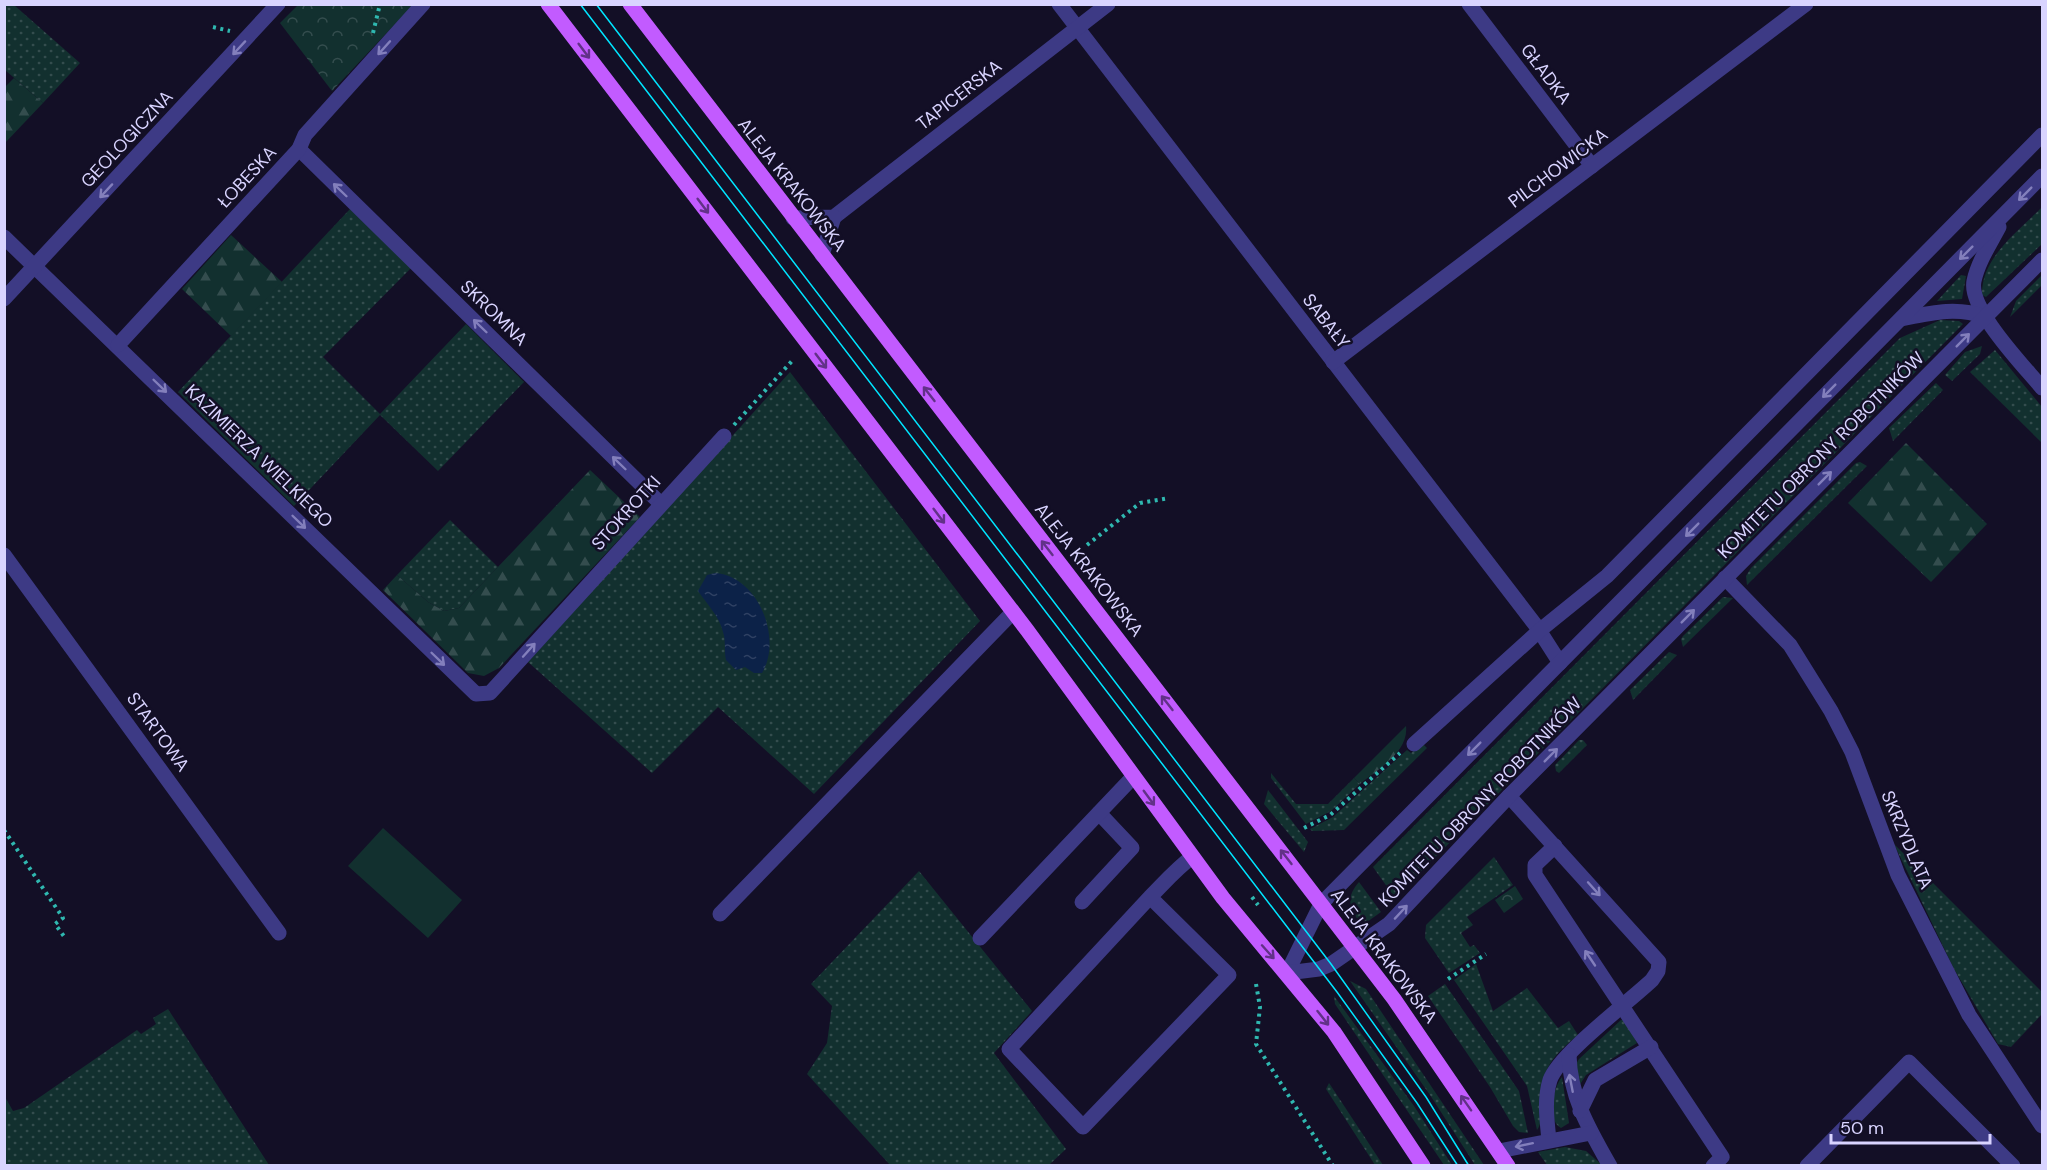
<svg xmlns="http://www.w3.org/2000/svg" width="2047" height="1170" font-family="'DM Sans',sans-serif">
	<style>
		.grass { fill: url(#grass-dots) }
		.forest { fill: url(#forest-firs) }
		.park { fill: url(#park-crowns) }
		.pitch { fill: #12302f }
		.water { fill: url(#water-ripples) }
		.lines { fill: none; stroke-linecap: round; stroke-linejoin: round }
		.path { stroke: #2fb8b0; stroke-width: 4; stroke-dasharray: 3 4.5; stroke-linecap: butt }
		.minor { stroke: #3d3a85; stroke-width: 15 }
		.major { stroke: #c25bff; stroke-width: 15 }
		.tram { stroke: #00e5ff; stroke-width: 1.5 }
		.oneway { stroke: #837fbc }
		.oneway2 { stroke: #623188 }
		.labels { text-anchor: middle; stroke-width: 5; stroke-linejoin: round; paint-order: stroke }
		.street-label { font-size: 18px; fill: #d9d4ff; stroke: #130f26 }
	</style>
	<defs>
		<pattern id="grass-dots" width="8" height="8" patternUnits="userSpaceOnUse" patternTransform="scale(1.5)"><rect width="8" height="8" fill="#12302f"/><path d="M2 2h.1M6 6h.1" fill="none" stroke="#344d4e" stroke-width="1.8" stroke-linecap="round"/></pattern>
		<pattern id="forest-firs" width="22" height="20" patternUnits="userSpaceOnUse" patternTransform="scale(1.5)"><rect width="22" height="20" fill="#12302f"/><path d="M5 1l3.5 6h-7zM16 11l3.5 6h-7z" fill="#344d4e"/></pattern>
		<pattern id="park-crowns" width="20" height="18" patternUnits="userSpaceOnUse" patternTransform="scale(1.5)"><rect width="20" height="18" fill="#12302f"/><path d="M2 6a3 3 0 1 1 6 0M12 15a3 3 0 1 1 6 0" fill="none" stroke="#344d4e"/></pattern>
		<pattern id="water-ripples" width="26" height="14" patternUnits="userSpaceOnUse" patternTransform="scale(1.5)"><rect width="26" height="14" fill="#0c2248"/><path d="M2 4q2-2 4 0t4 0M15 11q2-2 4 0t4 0" fill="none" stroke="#2f4163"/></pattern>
	</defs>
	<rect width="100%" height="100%" fill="#130f26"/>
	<g class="grass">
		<path d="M5 5H14L80 63 43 103 5 70Z"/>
		<path d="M2042 207V244L1986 297 1982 295C1981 257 2019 231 2042 207Z"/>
		<path d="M350 209 411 268 323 357 380 414 466 324 524 382 438 471 380 415 294 506 178 392Z"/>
		<path d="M1961 275 1966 276 1962 299 1937 301Z"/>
		<path d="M2042 275V285L2010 317 2016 301Z"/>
		<path d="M1940 320 1959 321 1963 324 1395 898 1373 867 1900 338Z"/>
		<path d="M1982 346 1980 354 1952 381 1945 375 1965 352Z"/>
		<path d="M1995 350 2042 407V443L1970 372Z"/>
		<path d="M790 372 980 621 814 794 718 707 652 773 528 662Z"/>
		<path d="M1936 383 1943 390 1893 441 1889 428Z"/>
		<path d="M1860 462 1867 466 1747 585 1746 576 1751 568 1856 463Z"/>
		<path d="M450 520 498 567 459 608 444 611 428 602 397 575Z"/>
		<path d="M1723 597 1733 598 1683 647 1681 639 1683 636Z"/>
		<path d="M1669 652 1677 655 1633 700 1630 690Z"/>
		<path d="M1579 740H1583L1587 745 1559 773 1556 771 1555 765Z"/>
		<path d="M1422 743 1427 748 1344 830 1312 831 1310 829 1333 817 1407 750 1411 753Z"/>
		<path d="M1271 773 1296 804H1328L1354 778 1360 784 1331 811 1306 824 1271 778Z"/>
		<path d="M1268 790 1308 842 1304 852 1264 804Z"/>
		<path d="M1894 844 2042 992V1014L2011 1047 1998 1044 1954 969Z"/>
		<path d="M1494 857 1513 885 1467 917 1473 925 1461 933 1470 947 1474 945 1480 953 1449 973 1425 938 1426 925Z"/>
		<path d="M919 871 1032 1011 994 1053 1066 1149 1049 1165H890L807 1074 827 1043 832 1006 811 984Z"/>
		<path d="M1359 882 1381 912 1367 922 1358 920C1348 905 1347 896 1359 882Z"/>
		<path d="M1476 964 1493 1011 1527 988 1558 1028 1569 1021 1578 1035C1561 1049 1544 1064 1542 1088 1541 1101 1545 1118 1537 1130L1527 1086 1454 980Z"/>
		<path d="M1350 981 1366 989 1484 1165H1475L1430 1095Z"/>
		<path d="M1445 984 1519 1091 1528 1133 1519 1132 1513 1126 1490 1087 1428 996Z"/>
		<path d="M1334 996 1414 1106 1452 1165H1444L1335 1004Z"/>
		<path d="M168 1009 269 1165H5V1097L13 1111 24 1108 137 1030 141 1034 156 1024 153 1018Z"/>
		<path d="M1621 1020H1625L1637 1043 1586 1075 1579 1086 1576 1064 1579 1059Z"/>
		<path d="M1562 1077 1569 1123 1561 1128C1546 1120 1553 1088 1562 1077Z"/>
		<path d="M1329 1083 1331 1086 1383 1165H1375L1326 1089Z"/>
		<path d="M1565 1147 1586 1151 1602 1165H1547L1538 1152Z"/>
	</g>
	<g class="forest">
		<path d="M14 78 43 103 5 143V87Z"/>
		<path d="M231 235 282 282 231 336 182 289Z"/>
		<path d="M1906 443 1987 524 1931 582 1848 503Z"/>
		<path d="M590 470 640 517 499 668 484 676 468 673 383 590 397 575 428 602 444 611 459 608Z"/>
		<path d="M1406 726C1409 752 1378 769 1360 784L1354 778Z"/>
	</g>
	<g class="park">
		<path d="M298 5H413L332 91 280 23Z"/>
		<path d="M1515 886 1523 899 1504 913 1495 900Z"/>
	</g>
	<path class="pitch" d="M383 828 462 900 428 938 348 866Z"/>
	<path class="water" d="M715 573C758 576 783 638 762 673H754L745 667 736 670 726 660C724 651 726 640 723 632 720 617 706 603 698 591L707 575Z"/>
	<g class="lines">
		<g class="path">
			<path d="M213 27 230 31"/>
			<path d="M373 33 380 4"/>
			<path d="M734 425 792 361"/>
			<path d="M1087 545 1140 503 1169 498"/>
			<path d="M1304 828 1330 815 1400 753"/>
			<path d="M4 830 63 918 55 924 66 939"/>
			<path d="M1252 897 1258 905"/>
			<path d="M1448 979 1486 954"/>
			<path d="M1256 984 1260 1007 1256 1044 1333 1166"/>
		</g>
		<g class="minor">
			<path d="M1059 4 1537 627 1560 663"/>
			<path d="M1469 4 1592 166"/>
			<path d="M299 149 661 504"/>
			<path d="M793 218 834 217 1108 4"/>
			<path d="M1999 227C1990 244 1978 262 1974 281 1968 309 2025 367 2042 388"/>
			<path d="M4 237 476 694 490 693 724 436"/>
			<path d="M822 255 834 217"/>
			<path d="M4 299 278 4"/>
			<path d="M1901 319C1930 313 1957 306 1985 317"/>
			<path d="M118 345 299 149 305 135 423 4"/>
			<path d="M1333 362 1806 4"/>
			<path d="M4 555 279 933"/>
			<path d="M1725 578 1790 645 1831 711 1852 752 1898 875 1969 1015 2042 1126"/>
			<path d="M1414 744 1539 631 1607 576 2042 135"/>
			<path d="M1509 796 1659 962 1658 971 1652 980C1629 1002 1559 1054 1550 1080 1544 1099 1547 1121 1549 1140"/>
			<path d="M1555 846 1535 865V875L1722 1157 1713 1166"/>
			<path d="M1150 897 1229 975 1083 1127 1009 1049 1150 897C1164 883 1176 869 1192 857"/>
			<path d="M1082 902 1132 848 1099 813"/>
			<path d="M720 914 1013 612"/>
			<path d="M980 938 1133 777"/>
			<path d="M1287 973 1321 904 2042 176"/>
			<path d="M1287 973 1319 969 1331 964 1389 924 1509 796 2042 260"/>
			<path d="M1569 1055C1570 1097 1589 1129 1610 1166"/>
			<path d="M1580 1111 1595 1080 1651 1047"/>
			<path d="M1499 1151 1591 1133"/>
			<path d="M1807 1166 1909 1062 2013 1166"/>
		</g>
		<g class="major">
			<path d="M548 4 1027 630 1223 898 1334 1032 1423 1166"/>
			<path d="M630 4 1394 999 1508 1166"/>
		</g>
		<g class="tram">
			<path d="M580 4 1337 992 1417 1103 1458 1166"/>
			<path d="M596 4 1331 964 1426 1097 1469 1166"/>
		</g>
	</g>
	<defs><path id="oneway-shaft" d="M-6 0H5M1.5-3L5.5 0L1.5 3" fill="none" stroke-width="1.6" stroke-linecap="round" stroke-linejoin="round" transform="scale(1.5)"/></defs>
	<g class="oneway">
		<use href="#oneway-shaft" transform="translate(239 48) rotate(133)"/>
		<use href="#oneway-shaft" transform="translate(384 48) rotate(132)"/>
		<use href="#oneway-shaft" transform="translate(340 190) rotate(-136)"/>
		<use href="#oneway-shaft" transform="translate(106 191) rotate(133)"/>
		<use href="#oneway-shaft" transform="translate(2025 194) rotate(135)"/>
		<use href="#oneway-shaft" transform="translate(1966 253) rotate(135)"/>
		<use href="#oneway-shaft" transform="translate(480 326) rotate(-136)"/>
		<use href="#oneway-shaft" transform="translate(1963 340) rotate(-45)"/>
		<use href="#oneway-shaft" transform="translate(160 386) rotate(44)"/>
		<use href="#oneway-shaft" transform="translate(1829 391) rotate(135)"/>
		<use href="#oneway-shaft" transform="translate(619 463) rotate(-136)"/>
		<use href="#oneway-shaft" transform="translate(1825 478) rotate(-45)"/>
		<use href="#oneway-shaft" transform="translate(299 522) rotate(44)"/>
		<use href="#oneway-shaft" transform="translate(1692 530) rotate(135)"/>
		<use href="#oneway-shaft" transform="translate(1688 616) rotate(-45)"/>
		<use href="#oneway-shaft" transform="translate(529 650) rotate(-48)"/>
		<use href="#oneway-shaft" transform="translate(438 659) rotate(44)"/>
		<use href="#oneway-shaft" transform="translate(1474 749) rotate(135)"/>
		<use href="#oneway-shaft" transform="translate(1551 755) rotate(-45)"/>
		<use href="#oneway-shaft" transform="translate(1594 889) rotate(48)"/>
		<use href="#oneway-shaft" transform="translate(1401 912) rotate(-47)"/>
		<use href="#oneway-shaft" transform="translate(1590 958) rotate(-124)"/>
		<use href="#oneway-shaft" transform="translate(1571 1083) rotate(-101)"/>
		<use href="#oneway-shaft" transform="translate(1524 1145) rotate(168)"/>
	</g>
	<g class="oneway2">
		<use href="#oneway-shaft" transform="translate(584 51) rotate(53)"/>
		<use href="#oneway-shaft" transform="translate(703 206) rotate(53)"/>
		<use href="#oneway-shaft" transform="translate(821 361) rotate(53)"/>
		<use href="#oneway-shaft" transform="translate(929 394) rotate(-128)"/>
		<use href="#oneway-shaft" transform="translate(939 516) rotate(53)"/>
		<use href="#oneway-shaft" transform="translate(1047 548) rotate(-128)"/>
		<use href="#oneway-shaft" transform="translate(1167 703) rotate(-128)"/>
		<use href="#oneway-shaft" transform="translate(1149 798) rotate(54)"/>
		<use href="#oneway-shaft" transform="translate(1286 857) rotate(-128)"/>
		<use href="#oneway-shaft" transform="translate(1268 952) rotate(48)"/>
		<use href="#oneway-shaft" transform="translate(1323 1018) rotate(52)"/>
		<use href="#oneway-shaft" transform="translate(1466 1103) rotate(-125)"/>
	</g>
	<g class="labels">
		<g class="street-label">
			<text transform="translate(1546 74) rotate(53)" y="6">GŁADKA</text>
			<text transform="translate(959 95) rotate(-38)" y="6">TAPICERSKA</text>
			<text transform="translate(127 139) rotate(-47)" y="6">GEOLOGICZNA</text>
			<text transform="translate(1558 168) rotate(-37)" y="6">PILCHOWICKA</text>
			<text transform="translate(247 177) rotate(-47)" y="6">ŁOBESKA</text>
			<text transform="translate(792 185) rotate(52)" y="6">ALEJA KRAKOWSKA</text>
			<text transform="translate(494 313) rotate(44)" y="6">SKROMNA</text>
			<text transform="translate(1326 321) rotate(52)" y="6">SABAŁY</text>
			<text transform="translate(1821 455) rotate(-45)" y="6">KOMITETU OBRONY ROBOTNIKÓW</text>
			<text transform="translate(259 456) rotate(44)" y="6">KAZIMIERZA WIELKIEGO</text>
			<text transform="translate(626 513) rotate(-48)" y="6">STOKROTKI</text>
			<text transform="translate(1089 570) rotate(52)" y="6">ALEJA KRAKOWSKA</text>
			<text transform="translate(158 732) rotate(54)" y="6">STARTOWA</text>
			<text transform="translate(1480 802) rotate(-46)" y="6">KOMITETU OBRONY ROBOTNIKÓW</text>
			<text transform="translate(1907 840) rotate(67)" y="6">SKRZYDLATA</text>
			<text transform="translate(1384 956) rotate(53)" y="6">ALEJA KRAKOWSKA</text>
		</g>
	</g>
	<rect width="2047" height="1170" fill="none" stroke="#d9d4ff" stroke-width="12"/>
	<path d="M1831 1134v9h159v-9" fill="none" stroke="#d9d4ff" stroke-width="3"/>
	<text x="1840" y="1134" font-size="18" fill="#d9d4ff" stroke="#130f26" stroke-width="4.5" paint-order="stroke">50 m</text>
</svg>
